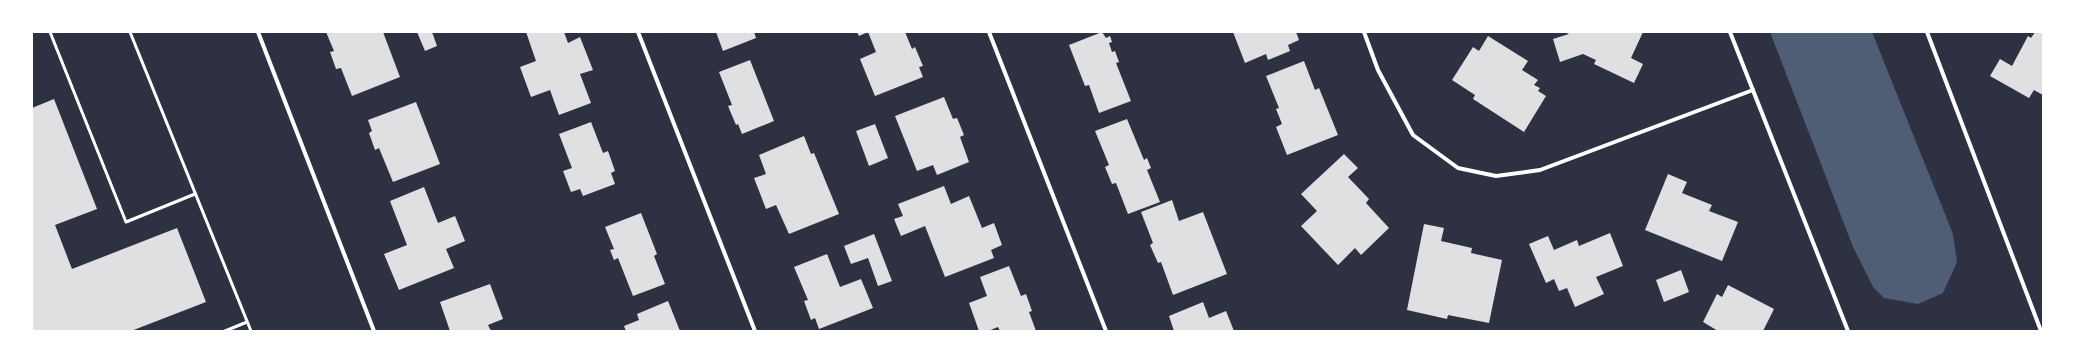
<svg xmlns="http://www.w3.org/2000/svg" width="2075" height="363" font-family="'IBM Plex Sans',sans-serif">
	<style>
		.water { fill: #4f5d75 }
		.building { fill: #e0e0e3 }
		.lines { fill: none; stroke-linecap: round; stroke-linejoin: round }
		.service { stroke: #fff; stroke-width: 3 }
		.minor { stroke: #fff; stroke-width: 4 }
	</style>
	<rect width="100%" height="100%" fill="#2d3142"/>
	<path class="water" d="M1770 32H1872L1953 234 1957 262 1943 293 1918 304 1884 298 1873 287 1853 247Z"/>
	<g class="building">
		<path d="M326 32H383L400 77 352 96 341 68 336 69 330 52 334 51Z"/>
		<path d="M417 32H432L437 46 425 51Z"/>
		<path d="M526 32H564L568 43 580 37 593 70 580 74 591 103 559 115 550 90 531 97 520 67 536 61Z"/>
		<path d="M716 32H754L756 38 723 51Z"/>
		<path d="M857 32H905L912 49 915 47 923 66 919 67 923 77 875 96 860 59 876 52 868 32 859 36Z"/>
		<path d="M1102 32 1106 38 1110 36 1112 42 1109 43 1112 52 1115 51 1119 62 1116 63 1131 101 1099 113 1089 85 1085 86 1069 45Z"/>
		<path d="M1233 32H1296L1299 40 1288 45 1290 51 1268 60 1266 54 1245 63Z"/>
		<path d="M1564 32H1643L1631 58 1643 64 1634 83 1594 64 1596 60 1583 54 1560 62 1553 39 1569 34Z"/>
		<path d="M2035 32H2043V95L2034 90 2029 98 1990 76 2000 59 2012 66 2028 36 2031 38Z"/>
		<path d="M1488 36 1528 61 1522 70 1538 80 1534 85 1540 88 1538 91 1546 96 1524 132 1473 99 1475 95 1452 80 1473 47 1479 51Z"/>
		<path d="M750 60 774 121 742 134 738 124 736 125 728 106 732 105 719 72Z"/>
		<path d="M1304 61 1315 90 1319 88 1338 135 1287 155 1276 127 1282 124 1276 109 1279 108 1266 76Z"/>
		<path d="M944 97 953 119 957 118 964 135 960 137 969 162 937 175 933 165 917 171 895 116Z"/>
		<path d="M54 99 97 209 55 225 72 269 177 228 206 302 131 331H32V108Z"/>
		<path d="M416 102 440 164 393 182 379 148 375 150 369 133 372 131 368 120Z"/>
		<path d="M1127 119 1144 160 1147 158 1151 168 1147 170 1160 202 1128 214 1116 183 1112 184 1105 167 1109 165 1095 131Z"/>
		<path d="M591 122 603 153 608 151 615 171 611 173 615 184 583 196 580 189 571 192 563 171 572 168 559 134Z"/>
		<path d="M875 124 888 158 869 166 856 131Z"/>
		<path d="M804 136 811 154 814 153 839 214 789 234 776 205 766 209 754 178 766 174 759 155Z"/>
		<path d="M1344 154 1358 168 1348 177 1369 199 1366 203 1389 228 1361 255 1355 248 1338 265 1301 226 1317 211 1301 194Z"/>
		<path d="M1668 174 1687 182 1682 193 1712 205 1709 211 1738 222 1722 261 1645 230Z"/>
		<path d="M944 186 951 204 969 196 982 228 994 223 1002 245 991 250 994 258 945 277 925 226 901 236 894 219 903 216 898 204Z"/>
		<path d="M424 187 438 223 455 216 465 241 446 249 454 268 399 290 384 254 407 245 390 201Z"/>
		<path d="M1172 200 1179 221 1203 212 1227 274 1173 295 1161 262 1158 263 1150 245 1153 243 1141 212Z"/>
		<path d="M641 213 657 254 654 256 665 284 633 296 618 258 614 260 610 250 614 249 605 227Z"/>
		<path d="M1424 224 1444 228 1441 241 1472 248 1471 253 1502 260 1489 323 1448 315 1447 319 1407 310Z"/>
		<path d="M1610 233 1623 266 1596 277 1604 294 1575 307 1567 288 1559 291 1554 279 1546 283 1529 244 1548 236 1554 250 1577 240 1579 246Z"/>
		<path d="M874 234 892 281 878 286 868 258 851 264 844 246Z"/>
		<path d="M827 254 840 287 861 279 873 308 819 329 815 318 811 320 804 301 808 300 794 267Z"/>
		<path d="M1009 266 1021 296 1026 294 1032 311 1029 312 1036 331H1000L998 327 988 331H979L969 303 987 296 980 277Z"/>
		<path d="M1681 270 1689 292 1664 302 1656 280Z"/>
		<path d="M490 284 503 319 488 325 491 331H450L440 302Z"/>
		<path d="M1728 285 1774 309 1763 331H1718L1703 322 1717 294 1722 297Z"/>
		<path d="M668 301 680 331H626L624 326 639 320 637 314Z"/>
		<path d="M1203 302 1209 318 1226 311 1234 331H1174L1169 316Z"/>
	</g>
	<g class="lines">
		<g class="service">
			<path d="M50 32 126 222 195 194"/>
			<path d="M130 32 251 331"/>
			<path d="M225 331 247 322"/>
		</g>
		<g class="minor">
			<path d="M258 32 374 331"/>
			<path d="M638 32 755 331"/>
			<path d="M989 32 1106 331"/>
			<path d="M1364 32 1378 70 1413 135 1458 168 1496 176 1540 170 1753 90"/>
			<path d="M1730 32 1848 331"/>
			<path d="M1927 32 2041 331"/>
		</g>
	</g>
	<rect width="2075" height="363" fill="none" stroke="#ffffff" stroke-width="66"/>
</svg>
